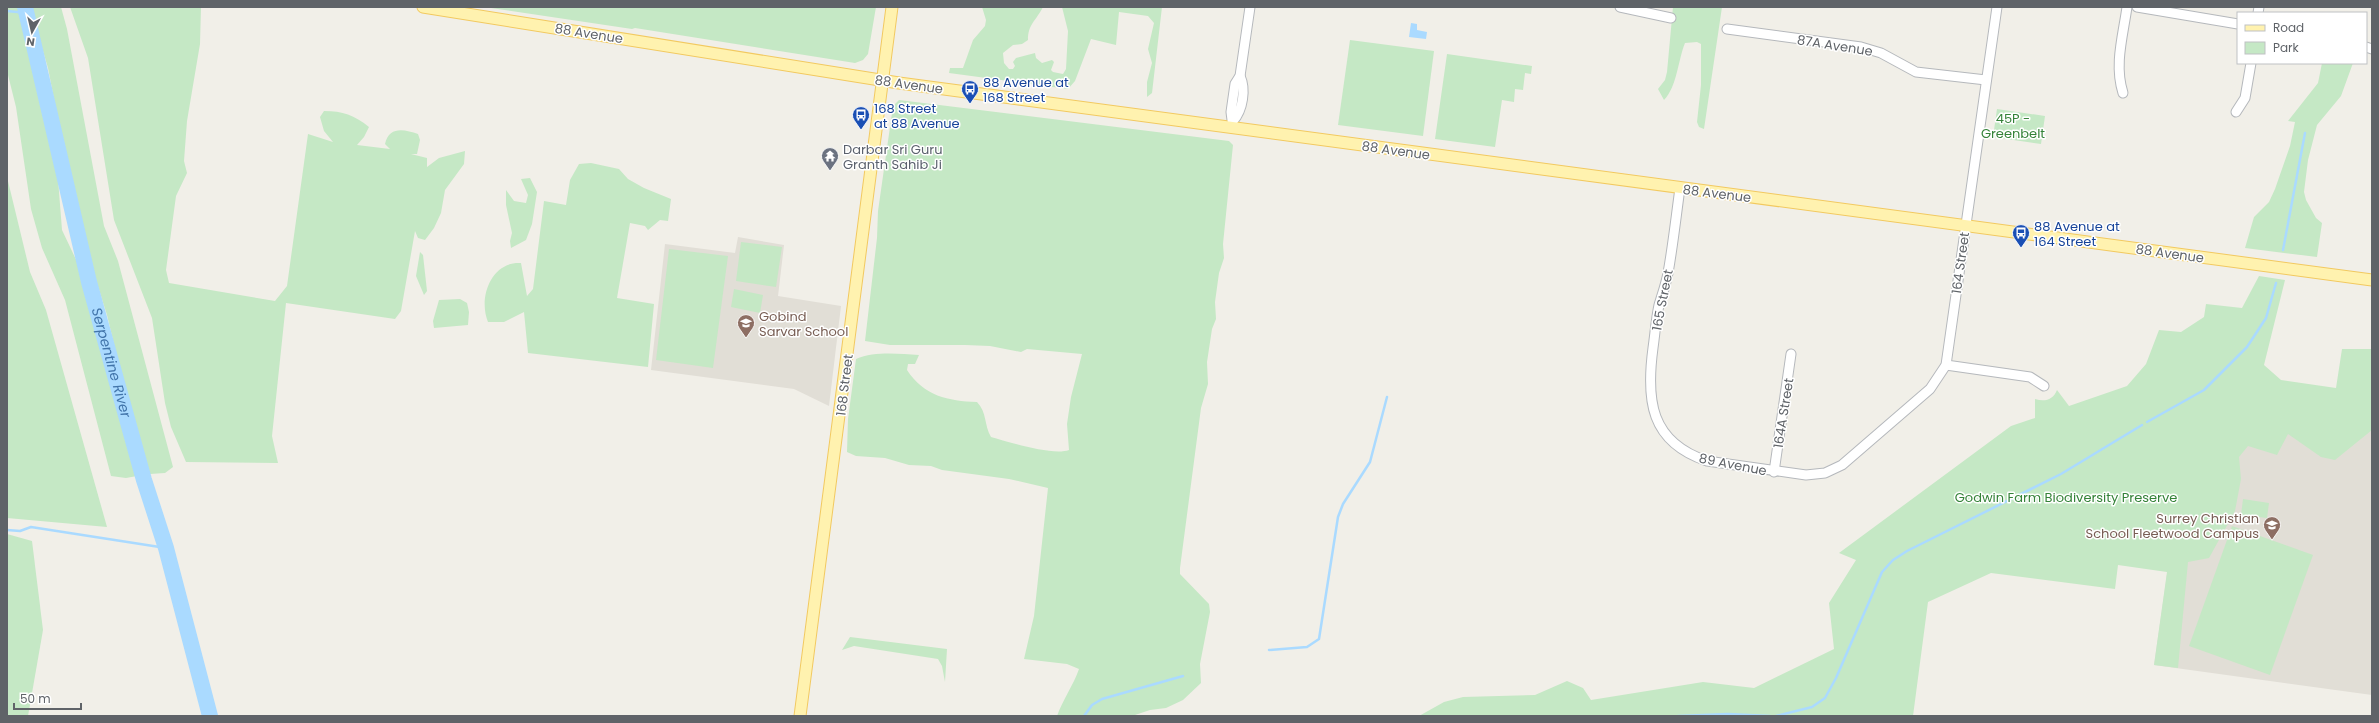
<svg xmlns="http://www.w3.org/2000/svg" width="2379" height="723" font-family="Poppins,sans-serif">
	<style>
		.education { fill: #e1ded6 }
		.green { fill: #c5e8c5 }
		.water { fill: #aadaff }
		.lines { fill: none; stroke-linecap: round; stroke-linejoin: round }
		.stream { stroke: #aadaff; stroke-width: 2.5 }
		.river { stroke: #aadaff; stroke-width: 16 }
		.minor-casing { stroke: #b5b8bc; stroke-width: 11 }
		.major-casing { stroke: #f2c960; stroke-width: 13 }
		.minor { stroke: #fff; stroke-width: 9 }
		.major { stroke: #fff2af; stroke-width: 11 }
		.labels { text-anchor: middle; stroke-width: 3; stroke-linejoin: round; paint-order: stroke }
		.street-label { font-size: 13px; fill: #5f6368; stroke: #fff }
		.transit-label { font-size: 13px; fill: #164399; stroke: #fff; text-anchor: start }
		.park-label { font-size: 13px; fill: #348238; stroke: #fff }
		.worship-label { font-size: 13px; fill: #5b616d; stroke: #fff; text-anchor: start }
		.education-label { font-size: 13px; fill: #785e54; stroke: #fff; text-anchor: start }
		.water-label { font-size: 14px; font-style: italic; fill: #4174aa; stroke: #fff }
	</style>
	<rect width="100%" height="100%" fill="#f1efe8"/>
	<g class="education">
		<path d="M738 237 784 245 778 296 841 306 829 406 794 389 651 370 665 244 735 253Z"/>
		<path d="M2193 393 2372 417V695L2154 665Z"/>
	</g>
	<g class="green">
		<path d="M7 7H18L26 27 58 179 62 230 80 268 137 476 126 478 111 476 65 300 42 248 31 209 16 107 7 71Z"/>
		<path d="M30 7H61L67 29 104 226 118 261 173 467 165 473 150 474 136 436 107 315 78 223 48 68Z"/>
		<path d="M70 7H201L200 44 187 121 184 161 187 173 176 196 166 270 169 283 275 301 287 286 308 134 333 142 324 131 320 117 324 111C343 111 354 115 369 127L364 137 357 145 390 149 385 144C389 126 404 129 418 134L420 140 417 154H411L427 158V167L439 158 465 151 464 164 445 190 441 213 434 228 425 240 418 238 415 231 401 311 395 319 286 303 272 436 278 463 186 462 171 427 165 403 152 318 114 220 88 58Z"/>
		<path d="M484 7H876L868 54 863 60 855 63 635 28 632 29Z"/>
		<path d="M982 7H1043C1036 21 1028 24 1028 40L1022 44 1013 45 1003 53 1004 63 1009 69H1013L1015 66 1013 62 1016 58 1035 53 1036 58 1042 63 1052 60 1054 62 1051 70 1053 72 1063 74 1066 69 1068 31 1062 7H1162L1152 93 1147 97V82L1152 63 1148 49 1154 23 1148 16 1119 12 1116 45 1091 39 1075 81 1068 89 949 73 950 68H963L973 40 985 26 986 20Z"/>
		<path d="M1673 7H1722L1704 129 1699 127 1697 122 1701 85V44L1697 42 1685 43C1678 60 1677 87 1664 100L1658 89 1665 80 1667 72Z"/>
		<path d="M1350 40 1434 51 1423 136 1338 125Z"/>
		<path d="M1447 54 1532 66 1531 74 1525 73 1523 90 1515 89 1514 102 1502 100 1495 147 1435 139Z"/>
		<path d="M2322 63H2353L2341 96 2317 125 2308 160 2304 192 2306 200 2316 218 2322 223 2317 257 2245 248 2254 217 2269 202 2275 189 2290 146 2295 122 2288 121 2318 83Z"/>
		<path d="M899 100 1229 141 1233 145 1223 244 1224 258 1219 273 1215 302 1216 319 1212 329 1207 362 1208 384 1201 408 1180 568V574L1209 604 1210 612 1200 664 1201 683 1183 700 1166 708 1150 710 1132 716H1057C1063 699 1073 686 1079 669L1067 664 1024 659 1034 616 1048 488 1009 479 942 470 931 466 909 465 885 458 856 456 847 452 848 419 856 359C875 351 899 354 919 355L915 364H908L907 370C924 396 948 401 977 402 987 412 984 425 991 437 1009 442 1053 456 1069 450L1067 424 1071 397 1082 354 1027 349 1021 352 990 346 965 345H890L865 341 877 238 878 211 893 106Z"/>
		<path d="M1997 109 2045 116 2041 144 1993 137Z"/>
		<path d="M591 163 619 169 628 179 644 188 671 199 668 221 660 220 648 230 645 226 630 223 617 298 654 304 648 367 528 353 524 312 504 322H488C478 298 491 261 521 263L527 296 533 289 544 201 566 205 570 180 579 164Z"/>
		<path d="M7 177 30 272 46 310 107 527 7 518Z"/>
		<path d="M530 178 537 192 532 224 526 240 511 248 510 241 512 233 506 205V190L514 201 526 203 528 195 521 179Z"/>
		<path d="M741 242 782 247 776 287 736 281Z"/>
		<path d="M669 249 728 256 713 368 656 360Z"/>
		<path d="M420 252 423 255 427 291 424 295 416 276Z"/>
		<path d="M2259 276 2285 280 2264 365 2281 380 2336 388 2342 349H2372V430L2335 460 2321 457 2288 434 2277 455 2248 446 2239 457 2241 479 2235 511 2209 558 2188 562 2178 668 2154 665 2167 572 2118 565 2115 589 1991 573 1928 602 1913 716H1419L1444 702 1463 697 1535 695 1567 681 1583 688 1591 700 1703 682 1754 688 1834 649 1829 603 1856 560 1839 553 2011 426 2035 418V399C2045 402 2053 400 2057 390L2069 406 2127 386 2146 364 2159 330 2181 332 2204 317 2206 304 2242 308Z"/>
		<path d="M734 289 763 295 760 313 731 307Z"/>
		<path d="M460 299 467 303 469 312 468 325 434 328 433 321 439 300Z"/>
		<path d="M2243 499 2269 503 2267 518 2241 515Z"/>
		<path d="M2232 526 2313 555 2270 675 2189 646Z"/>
		<path d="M7 534 32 541 43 630 28 716H7Z"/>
		<path d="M850 637 947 649 945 682 942 666 938 659 854 646 842 650Z"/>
	</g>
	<path class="water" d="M1411 23 1417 24V30L1427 32 1426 39 1409 37Z"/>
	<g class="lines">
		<g class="stream">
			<path d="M7 11 27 13"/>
			<path d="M2283 250 2305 133"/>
			<path d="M2147 422 2204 390 2247 347 2266 318 2276 283"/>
			<path d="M7 530 20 531 31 527 166 548"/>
			<path d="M1269 650 1307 647 1319 639 1338 517 1343 504 1370 462 1387 397"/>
			<path d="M1084 716 1092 705 1102 699 1183 676"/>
			<path d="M1678 716 1728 714 1770 716"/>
			<path d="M1776 716 1812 707 1825 698 1836 678 1882 572 1893 560 1907 551 2061 474 2142 425"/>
		</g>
		<path class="river" id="s1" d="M25 7 89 282 144 480 166 548 210 716"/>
		<g class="minor-casing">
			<g id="minor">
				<path d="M1620 7 1671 18"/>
				<path d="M2137 7 2238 24"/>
				<path d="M2258 13 2259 7"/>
				<path d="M1727 29 1861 47 1881 53 1916 72 1986 80"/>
				<path d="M2366 47 2372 49"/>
				<path d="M2123 93C2114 65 2123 36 2127 7"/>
				<path d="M2236 112 2245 98 2251 63"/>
				<path d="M1233 121C1243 110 1246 89 1240 76"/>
				<path d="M1233 128 1231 112 1235 84 1240 76 1250 7"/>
				<path d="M1680 188C1676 217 1673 245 1668 273 1666 284 1662 295 1659 305 1656 319 1655 334 1653 348 1646 400 1650 442 1707 461L1806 475 1825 473 1842 465 1930 389 1946 365 1997 7"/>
				<path d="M1946 365 2030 377 2044 386"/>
				<path d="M1774 472 1791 354"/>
			</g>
		</g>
		<g class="major-casing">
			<g id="major">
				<path d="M423 7 899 83 2372 280"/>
				<path d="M800 716 892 7"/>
			</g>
		</g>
		<use href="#minor" class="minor"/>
		<use href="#major" class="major"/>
	</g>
	<defs>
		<g id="bus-pin" transform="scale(0.9)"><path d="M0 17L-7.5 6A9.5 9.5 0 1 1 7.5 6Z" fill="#1a4fb4" stroke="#fff"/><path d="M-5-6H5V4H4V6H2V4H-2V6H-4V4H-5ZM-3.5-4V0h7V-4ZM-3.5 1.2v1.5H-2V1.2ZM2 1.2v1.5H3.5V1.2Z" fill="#fff"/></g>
		<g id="temple-pin" transform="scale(0.9)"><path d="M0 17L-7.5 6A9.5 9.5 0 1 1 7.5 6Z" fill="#6b7280" stroke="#fff"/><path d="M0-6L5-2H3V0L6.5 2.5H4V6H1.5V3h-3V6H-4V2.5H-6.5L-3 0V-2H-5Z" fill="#fff"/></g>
		<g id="school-pin" transform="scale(0.9)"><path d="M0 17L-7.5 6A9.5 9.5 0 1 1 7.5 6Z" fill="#8d6e63" stroke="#fff"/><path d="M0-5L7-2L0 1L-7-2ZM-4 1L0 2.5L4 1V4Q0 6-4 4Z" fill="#fff"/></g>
	</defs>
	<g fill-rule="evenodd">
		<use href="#bus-pin" x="970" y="89"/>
		<use href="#bus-pin" x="861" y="115"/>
		<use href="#temple-pin" x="830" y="156"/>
		<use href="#bus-pin" x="2021" y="233"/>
		<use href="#school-pin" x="746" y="323"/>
		<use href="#school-pin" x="2272" y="525"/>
	</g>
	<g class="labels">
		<g class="street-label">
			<text transform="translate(589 33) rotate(9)" y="5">88 Avenue</text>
			<text transform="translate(1835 45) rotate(9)" y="5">87A Avenue</text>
			<text transform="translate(909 84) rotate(8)" y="5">88 Avenue</text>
			<text transform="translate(1396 150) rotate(8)" y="5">88 Avenue</text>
			<text transform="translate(1717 193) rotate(7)" y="5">88 Avenue</text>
			<text transform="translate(2170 253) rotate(8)" y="5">88 Avenue</text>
			<text transform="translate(1960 263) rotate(-82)" y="5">164 Street</text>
			<text transform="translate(1662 300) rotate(-79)" y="5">165 Street</text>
			<text transform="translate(844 385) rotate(-83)" y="5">168 Street</text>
			<text transform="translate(1783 413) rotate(-81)" y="5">164A Street</text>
			<text transform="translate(1733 464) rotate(11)" y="5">89 Avenue</text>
		</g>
		<g class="transit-label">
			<text x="983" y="87">88 Avenue at<tspan x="983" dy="15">168 Street</tspan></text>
			<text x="874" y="113">168 Street<tspan x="874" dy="15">at 88 Avenue</tspan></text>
			<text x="2034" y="231">88 Avenue at<tspan x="2034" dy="15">164 Street</tspan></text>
		</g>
		<g class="park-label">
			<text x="2013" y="123">45P -<tspan x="2013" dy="15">Greenbelt</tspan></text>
			<text x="2066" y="502">Godwin Farm Biodiversity Preserve</text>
		</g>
		<g class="worship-label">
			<text x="843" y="154">Darbar Sri Guru<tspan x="843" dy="15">Granth Sahib Ji</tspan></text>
		</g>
		<g class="education-label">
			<text x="759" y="321">Gobind<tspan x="759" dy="15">Sarvar School</tspan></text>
			<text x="2259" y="523" text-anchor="end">Surrey Christian<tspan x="2259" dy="15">School Fleetwood Campus</tspan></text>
		</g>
		<g class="water-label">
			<text dy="5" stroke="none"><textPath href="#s1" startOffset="366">Serpentine River</textPath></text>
		</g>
	</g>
	<rect width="2379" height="723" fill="none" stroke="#5f6368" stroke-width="16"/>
	<rect x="2237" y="12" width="130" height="52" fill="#ffffff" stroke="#bfc1c3"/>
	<rect x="2245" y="25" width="20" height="6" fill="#fff2af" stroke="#bfc1c3"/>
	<text x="2273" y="32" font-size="12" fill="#5f6368">Road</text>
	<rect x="2245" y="42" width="20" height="12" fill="#c5e8c5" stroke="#bfc1c3"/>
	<text x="2273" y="52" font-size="12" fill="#5f6368">Park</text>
	<g transform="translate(32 32) rotate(188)" stroke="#ffffff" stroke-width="3" paint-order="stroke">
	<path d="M0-3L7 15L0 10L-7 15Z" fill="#5f6368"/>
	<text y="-6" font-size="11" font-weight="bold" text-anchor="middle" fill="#5f6368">N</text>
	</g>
	<path d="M14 703v6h67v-6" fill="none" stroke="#5f6368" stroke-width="2"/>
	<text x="20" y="703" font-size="12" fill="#5f6368" stroke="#ffffff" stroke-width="3" paint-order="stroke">50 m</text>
</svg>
